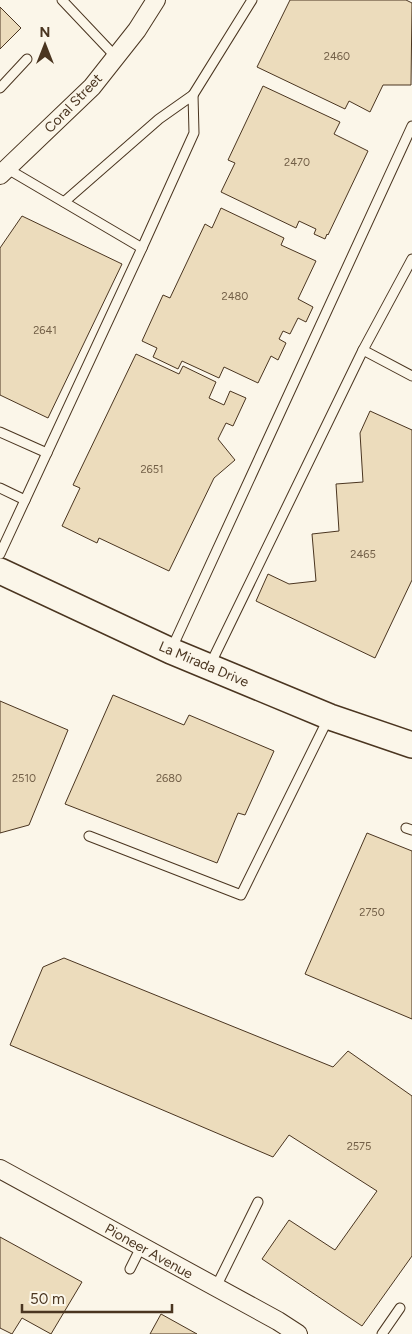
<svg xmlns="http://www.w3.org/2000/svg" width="412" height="1334" font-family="Figtree,sans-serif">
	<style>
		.building { fill: #ecdcbc; stroke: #4a3520 }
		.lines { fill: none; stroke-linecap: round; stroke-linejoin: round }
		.lane-casing { stroke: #4a3520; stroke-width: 11 }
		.street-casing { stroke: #4a3520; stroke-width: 20 }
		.secondary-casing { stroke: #4a3520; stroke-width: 28 }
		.lane { stroke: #fbf6e9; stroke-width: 9 }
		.street { stroke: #fbf6e9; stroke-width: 18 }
		.secondary { stroke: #fbf6e9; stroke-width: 25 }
		.labels { text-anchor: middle; stroke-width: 4; stroke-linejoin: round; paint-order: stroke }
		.number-label { font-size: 11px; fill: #725f47 }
		.street-label { font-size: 14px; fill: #4a3520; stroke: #fbf6e9 }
	</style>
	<rect width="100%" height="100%" fill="#fbf6e9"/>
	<g class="building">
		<path d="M290 0H406L412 3 411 85H383L370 112 349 101 345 109 257 67Z"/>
		<path d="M0 7 21 28 0 49Z"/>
		<path d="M263 86 340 122 334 134 368 151 328 235 327 234 325 239 314 234 316 229 299 221 296 228 221 192 235 163 228 160Z"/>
		<path d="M221 208 284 238 281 245 316 261 298 299 313 307 306 322 298 318 290 334 283 331 279 339 286 343 278 360 271 356 258 383 224 367 219 378 182 361 178 369 153 357 157 348 142 341 163 295 170 298 205 224 212 228Z"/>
		<path d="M22 216 122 264 48 418 0 395V248Z"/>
		<path d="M136 354 179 374 183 366 216 382 209 398 224 405 230 391 246 398 233 426 226 423 218 439 235 460 214 478 169 571 99 538 97 543 62 526 80 488 73 485Z"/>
		<path d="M370 411 412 430V580L375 658 256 601 268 574 289 584 316 581 312 534 339 531 336 484 363 482 360 433Z"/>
		<path d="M113 695 184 725 189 715 274 751 245 815 238 813 217 863 65 804Z"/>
		<path d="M0 701 68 730 29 825 0 833Z"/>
		<path d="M367 833 412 851V1019L305 974Z"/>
		<path d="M64 958 333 1067 348 1051 412 1096V1256L362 1326 262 1259 289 1220 335 1250 377 1191 289 1135 273 1157 10 1045 43 967Z"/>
		<path d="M0 1237 82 1282 51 1334 22 1318 12 1334 0 1328Z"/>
		<path d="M161 1314 197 1334H150Z"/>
	</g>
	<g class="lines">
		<g class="lane-casing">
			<g id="lane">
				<path d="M62 0 115 56"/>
				<path d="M0 88 27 59"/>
				<path d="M193 95 252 0"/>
				<path d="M64 202 159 119 193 95 194 133 142 248"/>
				<path d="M412 259 363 350 412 376"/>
				<path d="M0 432 47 453"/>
				<path d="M0 488 25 500"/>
				<path d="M0 554 142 248 6 168"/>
				<path d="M171 650 412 126"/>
				<path d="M210 665 363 350"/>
				<path d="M406 828 412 830"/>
				<path d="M89 836 241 895 328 719"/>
				<path d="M130 1269 141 1247"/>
				<path d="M216 1287 258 1202"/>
				<path d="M382 1334 400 1308"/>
			</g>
		</g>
		<g class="street-casing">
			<g id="street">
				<path d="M0 175 92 87 137 30 156 0"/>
				<path d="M0 1169 278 1321 298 1334"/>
			</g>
		</g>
		<g class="secondary-casing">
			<path id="secondary" d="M0 571 171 651 330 717 412 745"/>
		</g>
		<use href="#lane" class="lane"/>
		<use href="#street" class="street"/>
		<use href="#secondary" class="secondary"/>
	</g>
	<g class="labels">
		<g class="number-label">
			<text x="337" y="60">2460</text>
			<text x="297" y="166">2470</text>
			<text x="235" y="300">2480</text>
			<text x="45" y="334">2641</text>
			<text x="152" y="473">2651</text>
			<text x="363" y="558">2465</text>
			<text x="24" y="782">2510</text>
			<text x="169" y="782">2680</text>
			<text x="372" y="916">2750</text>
			<text x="359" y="1150">2575</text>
		</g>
		<g class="street-label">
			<text transform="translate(73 103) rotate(-46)" y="5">Coral Street</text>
			<text transform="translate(204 664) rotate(23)" y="5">La Mirada Drive</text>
			<text transform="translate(149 1251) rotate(29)" y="5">Pioneer Avenue</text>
		</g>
	</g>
	<g transform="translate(45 45)" stroke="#fbf6e9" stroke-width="4" paint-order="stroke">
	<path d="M0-4L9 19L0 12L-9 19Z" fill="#4a3520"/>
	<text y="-8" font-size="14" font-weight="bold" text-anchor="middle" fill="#4a3520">N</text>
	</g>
	<path d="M22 1304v8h150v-8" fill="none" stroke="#4a3520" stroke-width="2.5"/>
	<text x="30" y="1304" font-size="15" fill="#4a3520" stroke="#fbf6e9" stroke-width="4" paint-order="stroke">50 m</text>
</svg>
